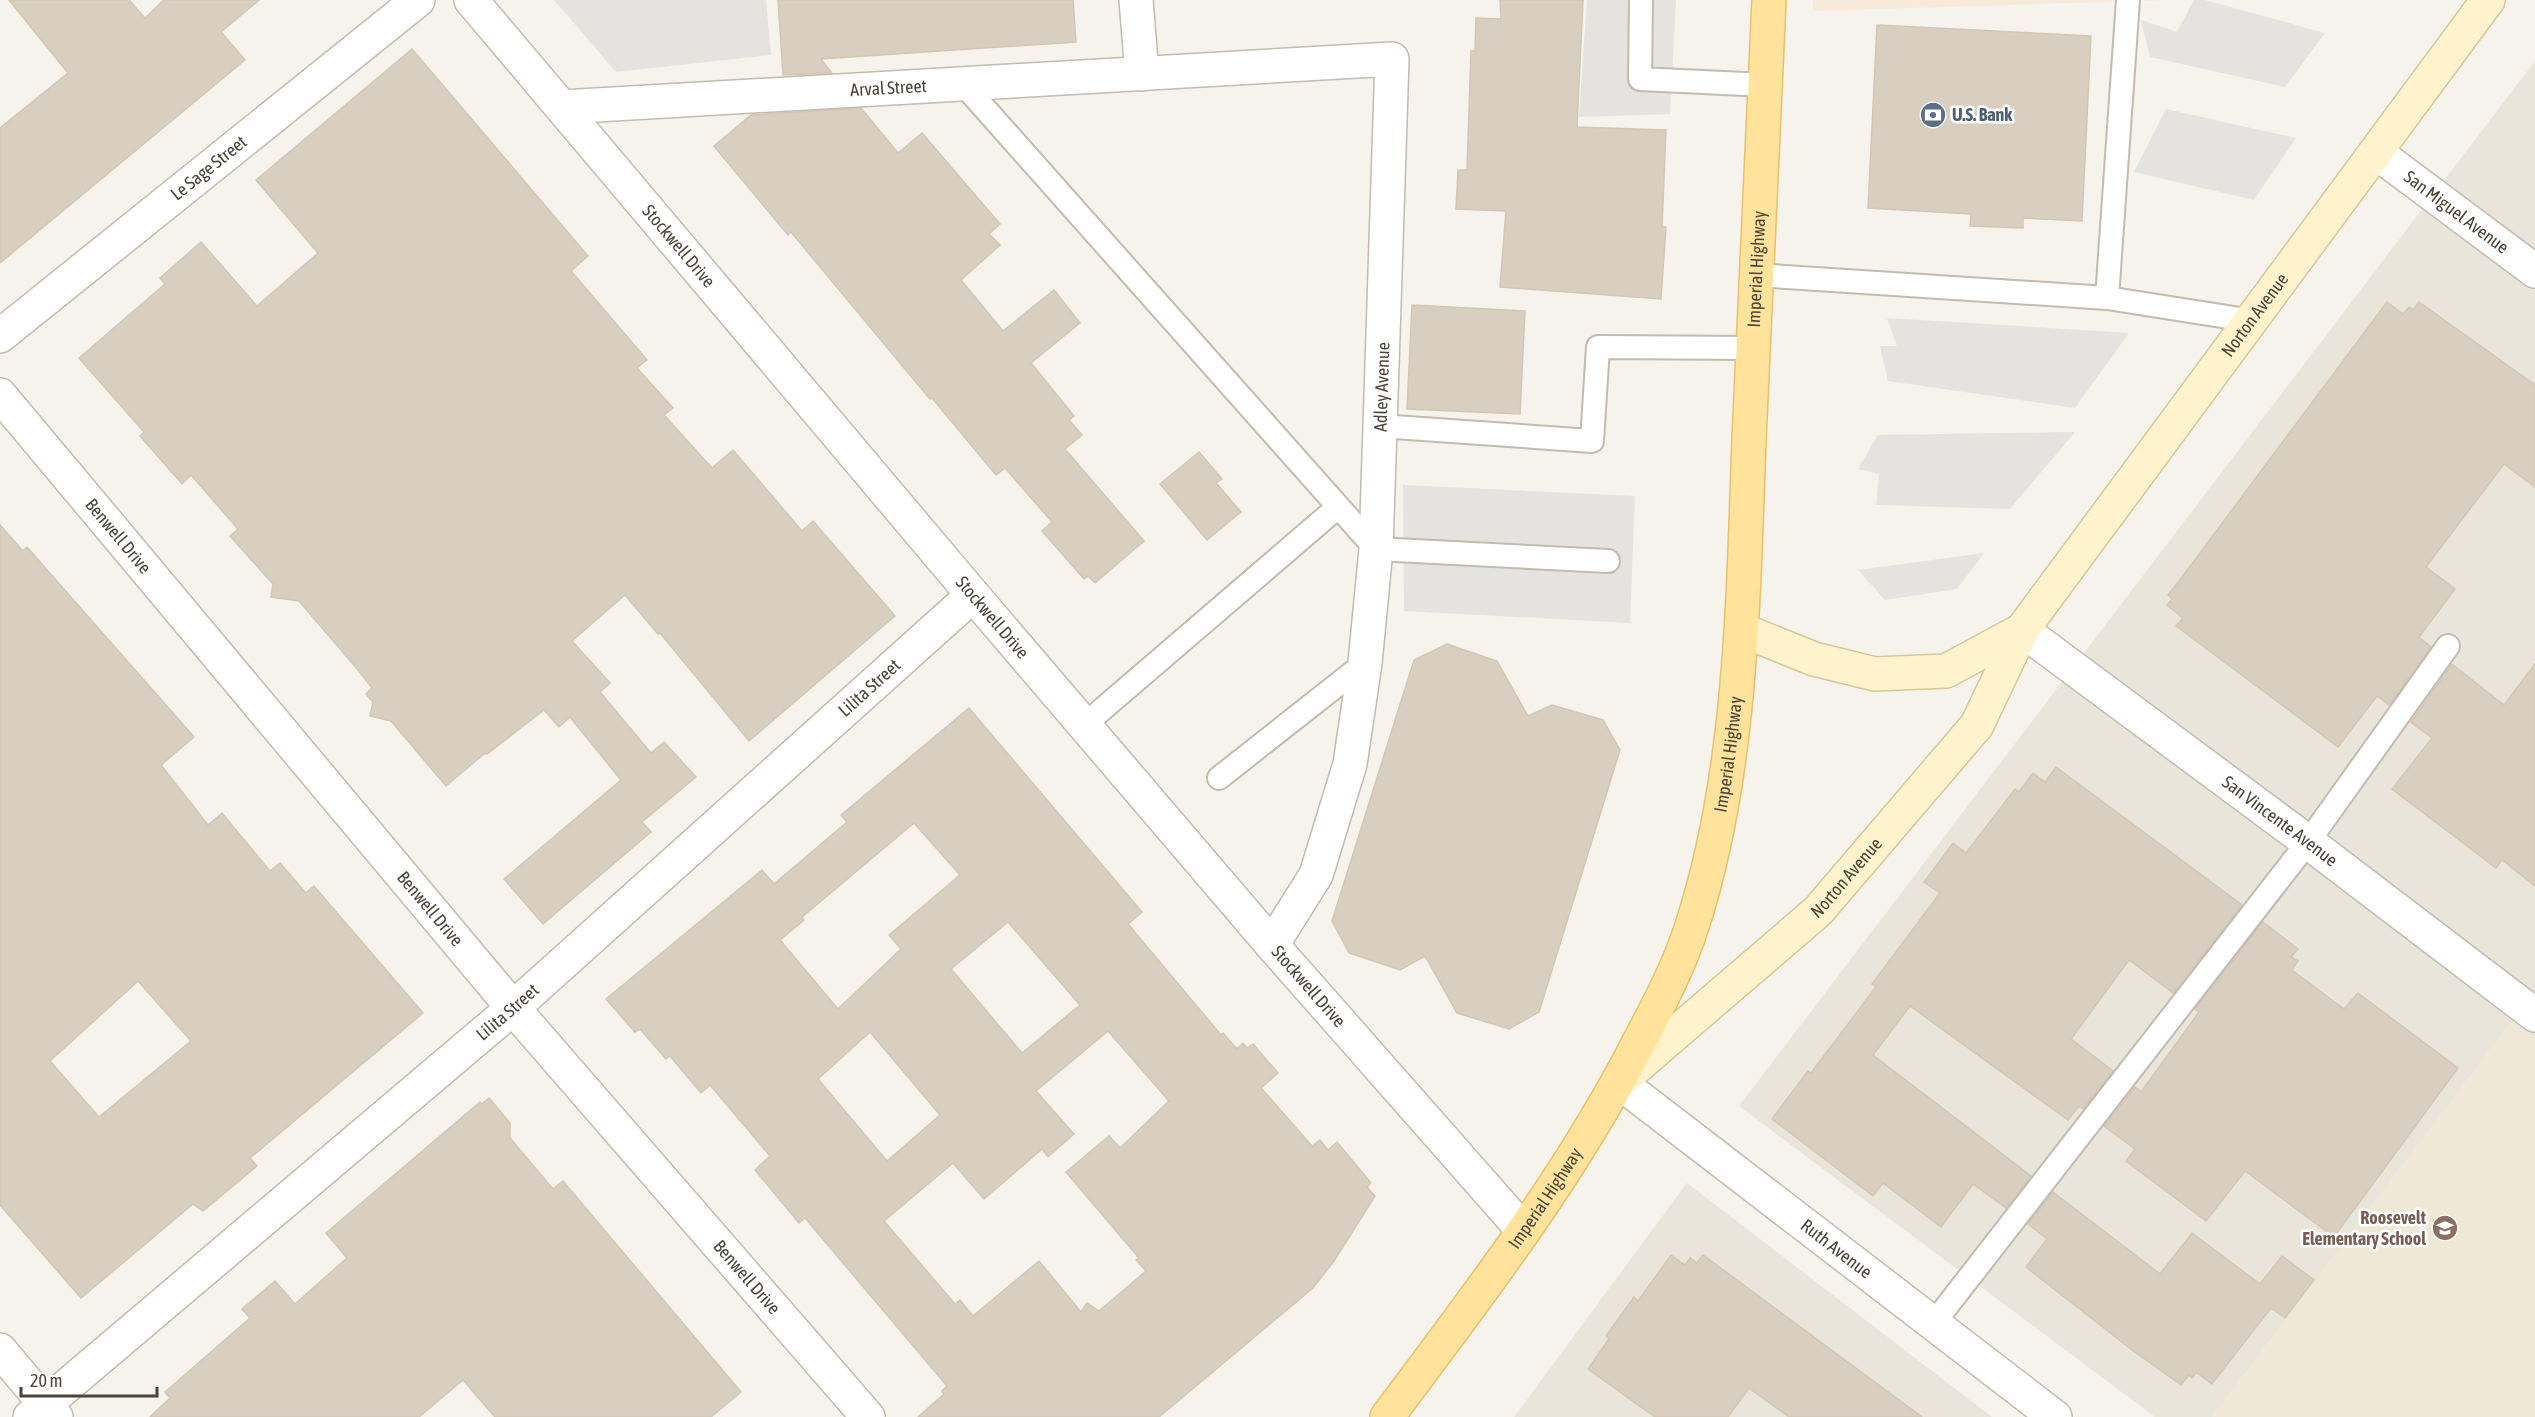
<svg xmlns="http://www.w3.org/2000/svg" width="2535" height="1417" font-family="'Asap Condensed',sans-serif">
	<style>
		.residential { fill: #eae5da }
		.commercial { fill: #f7ead8 }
		.education { fill: #efe8d6 }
		.parking { fill: #e5e3e0 }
		.building { fill: #d8cfc1; stroke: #d3c7b4; stroke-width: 1.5; fill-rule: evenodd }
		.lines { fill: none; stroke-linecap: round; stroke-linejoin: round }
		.lane-casing { stroke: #c2bbae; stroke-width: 26 }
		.street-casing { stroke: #c2bbae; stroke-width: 36 }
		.secondary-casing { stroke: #d6c79b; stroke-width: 36 }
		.primary-casing { stroke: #e6c16a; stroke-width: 36 }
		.lane { stroke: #fff; stroke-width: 22 }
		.street { stroke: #fff; stroke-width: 33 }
		.secondary { stroke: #fff3cd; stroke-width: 33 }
		.primary { stroke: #ffe39c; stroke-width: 33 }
		.labels { text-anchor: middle; stroke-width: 5; stroke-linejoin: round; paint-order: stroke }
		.street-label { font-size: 18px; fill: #4b4439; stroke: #fff }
		.service-label { font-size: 18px; font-weight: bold; fill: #4e5e75; stroke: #fff; text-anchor: start }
		.education-label { font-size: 18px; font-weight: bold; fill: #785e54; stroke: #fff; text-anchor: end }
	</style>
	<rect width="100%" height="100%" fill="#f6f3ec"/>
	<g class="residential">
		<path d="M2535 61V1038L2512 1021 2212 1417H2155L1739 1106Z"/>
		<path d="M1687 1183 1992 1417H1514Z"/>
	</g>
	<path class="commercial" d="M1813 0H2167L1813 11Z"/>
	<path class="education" d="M2512 1021 2535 1038V1417H2212Z"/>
	<g class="parking">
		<path d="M554 0H766L771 55 616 72Z"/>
		<path d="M1587 0H1676L1670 114 1579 117Z"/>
		<path d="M2194 0H2205L2325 33 2285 87 2150 57 2141 20 2177 32Z"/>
		<path d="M2166 109 2296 138 2254 200 2134 172Z"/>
		<path d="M1887 318 2129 333 2075 408 1888 381 1880 346H1897Z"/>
		<path d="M2075 432 2010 509 1876 505 1879 474 1858 469 1878 435Z"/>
		<path d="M1403 485 1635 496 1630 623 1404 611Z"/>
		<path d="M1984 553 1957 589 1885 600 1858 570Z"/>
	</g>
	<g class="building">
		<path d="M9 0H129L145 18 164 0H259L221 32 245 60 0 263V128L68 73Z"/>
		<path d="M778 0H1073L1076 42 821 59 832 73 783 75Z"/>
		<path d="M1500 0H1583L1577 127 1666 130 1662 227H1666L1661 299 1500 287 1506 211 1456 209 1458 170H1467L1471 51H1475L1476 18 1501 19Z"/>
		<path d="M1877 25 2091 36 2082 221 2023 218V228L1970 226 1971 214 1868 208Z"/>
		<path d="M412 49 588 256 571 271 647 360 637 368 673 408 664 415 712 468 733 450 802 531 813 521 895 616 749 741 660 633 658 634 625 595 572 641 610 683 600 692 651 753 664 742 696 777 642 822 651 832 543 924 504 879 621 780 570 717 559 727 544 710 487 754 485 753 446 786 391 721 370 716 373 702 366 694 372 688 358 670 299 601 271 597 273 584 230 536 238 529 191 475 182 484 140 436 144 432 79 358 165 284 160 278 201 242 257 306 318 253 256 180Z"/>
		<path d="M861 108 898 153 922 133 1000 224 989 234 1000 245 961 280 1003 331 1054 290 1080 323 1031 363 1074 416 1069 420 1082 435 1065 449 1144 541 1095 583 1088 576 1084 579 1042 531 1052 522 1005 468 996 475 932 398 930 399 791 232 788 235 714 146 751 115Z"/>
		<path d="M2387 302 2403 314 2409 307 2413 310 2419 302 2535 385V487L2504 464 2426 567 2455 589 2419 637 2431 647 2389 705 2377 696 2338 747 2176 626 2183 618 2167 605 2172 599 2168 595 2179 581Z"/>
		<path d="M1412 305 1525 311 1520 414 1407 409Z"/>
		<path d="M1199 452 1222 479 1216 483 1241 512 1207 540 1160 484Z"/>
		<path d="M0 525 23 551 27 547 194 737 161 765 208 825 222 813 270 871 280 863 306 893 314 886 423 1013 250 1158 257 1166 203 1211 193 1204 81 1298 0 1205ZM138 981 191 1041 99 1117 50 1061Z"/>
		<path d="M1447 644 1497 661 1528 716 1552 705 1603 720 1620 750 1539 1012 1509 1029 1457 1013 1425 956 1400 970 1349 953 1332 921 1414 660Z"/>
		<path d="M2452 664 2504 705 2535 664V886L2502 860 2496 868 2392 789 2432 738 2411 722Z"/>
		<path d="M969 708 1142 912 1128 924 1221 1035 1223 1033 1237 1049 1243 1043 1247 1048 1253 1044 1278 1073 1261 1088 1312 1146 1320 1140 1328 1150 1337 1142 1371 1183 1367 1187 1375 1196 1334 1261 1313 1288 1159 1417H918L944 1394 942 1391 947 1386 805 1218 799 1223 755 1170 770 1156 710 1085 701 1093 670 1056 666 1059 640 1029 635 1032 606 999 762 870 774 884 847 822 841 815ZM914 823 960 875 889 935 901 949 838 1009 780 940 804 920 802 917ZM1008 922 1080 1005 1022 1053 951 969ZM1108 1031 1169 1101 1120 1148 1109 1136 1066 1172 1139 1258 1136 1260 1146 1271 1099 1311 1087 1303 1081 1312 1039 1261 973 1316 960 1300 955 1304 884 1221 953 1163 984 1199 1042 1149 1048 1157 1074 1134 1036 1091ZM870 1032 940 1115 887 1161 818 1079Z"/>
		<path d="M2056 767 2242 905 2173 993 2129 960 2071 1039 2113 1071 2083 1109 2079 1106 2068 1120 1910 1006 1873 1055 2031 1176 2006 1208 1973 1184 1941 1227 1883 1183 1873 1196 1772 1119 1808 1071 1811 1073 1876 987 1872 984 1940 893 1924 882 1953 843 1966 853 2015 789 2019 792 2033 773 2045 782Z"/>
		<path d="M2263 922 2298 949 2291 957 2298 961 2292 970 2344 1009 2358 993 2458 1068 2334 1237 2245 1171 2206 1221 2126 1161 2135 1149 2104 1126 2135 1087 2141 1092 2199 1012 2195 1009Z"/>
		<path d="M489 1098 510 1123V1138L553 1189 563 1181 741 1392 711 1417H495L463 1380 419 1417H150L170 1398 165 1392 250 1318 242 1309 275 1281 295 1304 347 1258 326 1233 480 1102 482 1104Z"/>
		<path d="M2053 1192 2160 1274 2192 1233 2260 1284 2282 1256 2314 1280 2285 1318 2271 1308 2212 1384 2196 1372 2192 1378 2189 1375 2181 1385 2132 1350 2026 1267 2047 1239 2028 1224Z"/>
		<path d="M1671 1255 1685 1265 1690 1258 1697 1263 1703 1255 1922 1417H1789L1749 1388 1728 1417H1655L1588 1369 1609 1339 1606 1336 1634 1297 1638 1301Z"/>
	</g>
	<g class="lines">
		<g class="lane-casing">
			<g id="lane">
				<path d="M1641 0 1640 79 1765 85"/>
				<path d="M963 84 1376 549 1608 561"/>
				<path d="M1756 275 2107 298 2128 0"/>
				<path d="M2107 298 2253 321"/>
				<path d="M1380 426 1592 441 1598 347 1753 348"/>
				<path d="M1084 725 1338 507"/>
				<path d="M1219 778 1365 663"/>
				<path d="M1933 1324 2308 842 2448 646"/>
			</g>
		</g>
		<g class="street-casing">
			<g id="street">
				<path id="s1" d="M471 0 973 595 1272 945 1523 1230"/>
				<path d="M1136 0 1142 74"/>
				<path id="s2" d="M562 107 1392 59 1376 549 1365 663 1350 764 1316 875 1272 945"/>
				<path id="s3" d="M2377 153 2535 271"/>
				<path id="s4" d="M0 336 418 0"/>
				<path id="s5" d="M0 395 513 1008 868 1417"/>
				<path id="s6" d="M2022 630 2308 842 2535 1015"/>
				<path id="s7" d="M1619 1082 2055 1417"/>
				<path d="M0 1350 56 1417"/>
				<path id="s8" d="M30 1417 513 1008 973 595"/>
			</g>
		</g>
		<g class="secondary-casing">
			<g id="secondary">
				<path d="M1742 630 1814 659 1875 674 1946 671 2022 630"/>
				<path id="s9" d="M1619 1082 1818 911 1977 725 2022 630 2488 0"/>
			</g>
		</g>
		<g class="primary-casing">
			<g id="primary">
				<path id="s10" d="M1387 1417C1476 1298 1569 1178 1637 1046 1657 1008 1678 969 1691 929 1742 774 1743 601 1749 440 1755 293 1763 147 1769 0"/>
			</g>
		</g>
		<use href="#lane" class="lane"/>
		<use href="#street" class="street"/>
		<use href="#secondary" class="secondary"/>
		<use href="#primary" class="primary"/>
	</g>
	<defs>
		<g id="bank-disc" transform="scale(1.35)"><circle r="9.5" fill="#5c6f8a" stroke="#fff"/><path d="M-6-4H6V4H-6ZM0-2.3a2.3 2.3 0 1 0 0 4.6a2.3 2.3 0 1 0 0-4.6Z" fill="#fff"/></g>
		<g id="school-disc" transform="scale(1.35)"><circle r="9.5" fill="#8d6e63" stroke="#fff"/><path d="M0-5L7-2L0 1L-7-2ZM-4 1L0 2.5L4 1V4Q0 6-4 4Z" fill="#fff"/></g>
	</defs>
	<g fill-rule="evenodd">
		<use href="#bank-disc" x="1933" y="115"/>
		<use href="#school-disc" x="2445" y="1228"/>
	</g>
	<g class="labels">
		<g class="street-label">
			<text dy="6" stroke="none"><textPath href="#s2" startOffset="327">Arval Street</textPath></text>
			<text dy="6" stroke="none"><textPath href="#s4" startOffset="268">Le Sage Street</textPath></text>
			<text dy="6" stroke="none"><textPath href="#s3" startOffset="99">San Miguel Avenue</textPath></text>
			<text dy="6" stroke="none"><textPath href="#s1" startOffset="322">Stockwell Drive</textPath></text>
			<text dy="6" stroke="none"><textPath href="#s10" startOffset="1242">Imperial Highway</textPath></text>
			<text dy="6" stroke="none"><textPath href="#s9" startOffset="1004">Norton Avenue</textPath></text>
			<text transform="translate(1382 387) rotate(-88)" y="6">Adley Avenue</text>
			<text dy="6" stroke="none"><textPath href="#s5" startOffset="184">Benwell Drive</textPath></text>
			<text dy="6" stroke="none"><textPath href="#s1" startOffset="808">Stockwell Drive</textPath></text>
			<text dy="6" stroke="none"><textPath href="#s8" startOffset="1112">Lilita Street</textPath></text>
			<text dy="6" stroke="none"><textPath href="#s10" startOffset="756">Imperial Highway</textPath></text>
			<text dy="6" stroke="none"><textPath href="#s6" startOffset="321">San Vincente Avenue</textPath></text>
			<text dy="6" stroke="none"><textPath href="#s9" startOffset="306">Norton Avenue</textPath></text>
			<text dy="6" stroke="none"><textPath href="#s5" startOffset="670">Benwell Drive</textPath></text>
			<text dy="6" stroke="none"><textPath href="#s1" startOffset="1294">Stockwell Drive</textPath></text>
			<text dy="6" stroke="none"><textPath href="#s8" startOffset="626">Lilita Street</textPath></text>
			<text dy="6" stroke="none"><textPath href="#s10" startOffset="270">Imperial Highway</textPath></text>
			<text dy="6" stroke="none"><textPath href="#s7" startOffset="274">Ruth Avenue</textPath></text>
			<text dy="6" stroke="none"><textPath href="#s5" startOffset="1156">Benwell Drive</textPath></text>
		</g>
		<g class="service-label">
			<text x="1952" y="121">U.S. Bank</text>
		</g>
		<g class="education-label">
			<text x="2426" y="1224">Roosevelt<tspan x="2426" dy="21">Elementary School</tspan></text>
		</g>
	</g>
	<path d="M21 1387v9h136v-9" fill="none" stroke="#4b4439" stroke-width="3"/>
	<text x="30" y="1387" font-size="18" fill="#4b4439" stroke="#ffffff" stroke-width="4.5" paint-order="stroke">20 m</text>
</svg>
